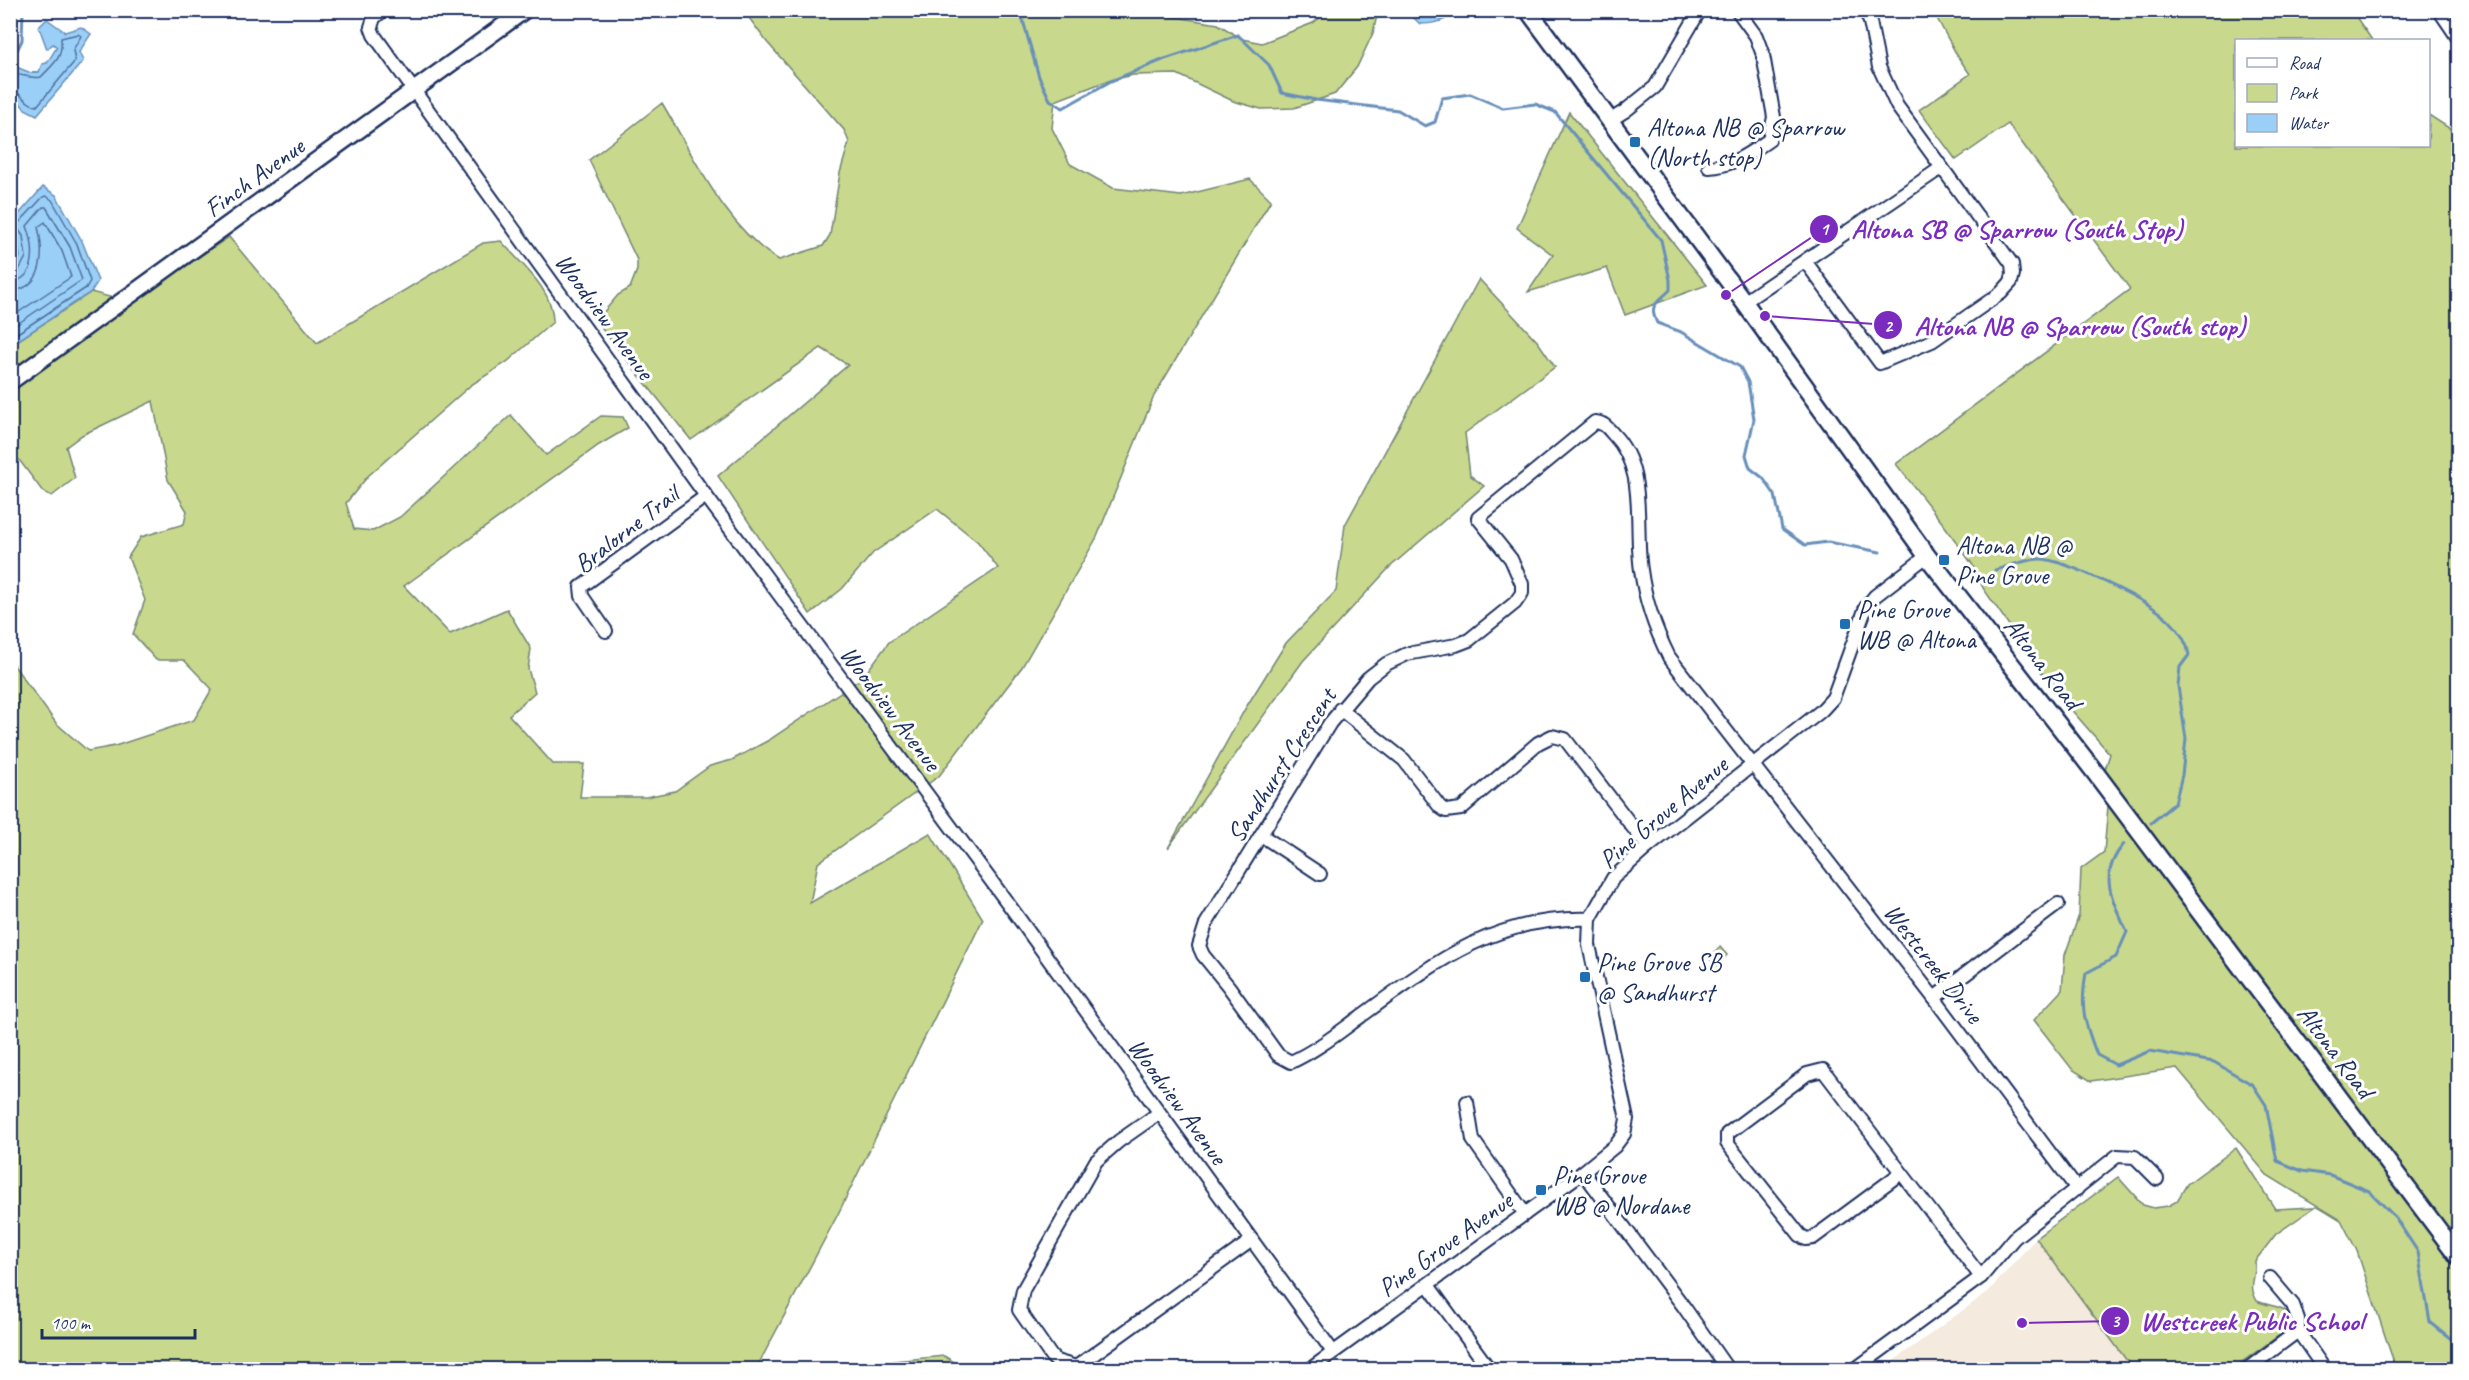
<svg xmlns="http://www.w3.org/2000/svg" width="2469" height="1380" font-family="Caveat,sans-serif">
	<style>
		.built { fill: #f4eadd }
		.green { fill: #c8d88c; stroke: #728475; stroke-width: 1.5 }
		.water { fill: #9acff8; stroke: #678fba; stroke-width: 1.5 }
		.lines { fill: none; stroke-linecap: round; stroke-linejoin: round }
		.shore { stroke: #4e6f9c; stroke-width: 1.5 }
		.stream { stroke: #678fba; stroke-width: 3 }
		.minor-casing { stroke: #1b2f5e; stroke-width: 16 }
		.tertiary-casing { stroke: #1b2f5e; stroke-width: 20 }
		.secondary-casing { stroke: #1b2f5e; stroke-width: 21 }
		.minor { stroke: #fff; stroke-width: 12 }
		.tertiary { stroke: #fff; stroke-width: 15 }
		.secondary { stroke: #fff; stroke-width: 16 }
		.poi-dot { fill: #1f6fb2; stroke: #fff; stroke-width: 2 }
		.labels { text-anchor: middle; stroke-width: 6; stroke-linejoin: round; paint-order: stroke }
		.poi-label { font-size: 26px; fill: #1b2f5e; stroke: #fff; text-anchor: start }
		.street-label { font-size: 26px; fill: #1b2f5e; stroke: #fff }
		.leader { fill: none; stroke: #7b2cbf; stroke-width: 2 }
		.callout-dot { fill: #7b2cbf; stroke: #fff; stroke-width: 2 }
		.mark-label { font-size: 18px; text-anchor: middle; font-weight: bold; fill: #fff }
		.callout-label { font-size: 27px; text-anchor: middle; font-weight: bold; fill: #7b2cbf; stroke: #fff; stroke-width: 6; stroke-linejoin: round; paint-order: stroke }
	</style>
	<rect width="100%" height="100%" fill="#fff"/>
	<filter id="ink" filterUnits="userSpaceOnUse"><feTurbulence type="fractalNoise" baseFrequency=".0167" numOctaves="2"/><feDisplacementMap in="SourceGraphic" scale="12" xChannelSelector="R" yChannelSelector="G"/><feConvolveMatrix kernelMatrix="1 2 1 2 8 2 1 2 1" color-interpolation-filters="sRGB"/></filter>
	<g filter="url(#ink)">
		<path class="built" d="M2036 1238 2133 1369 1898 1370 1892 1362 1988 1292Z"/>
		<g class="green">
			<path d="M744 11H1163L1169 16 1218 24 1242 39 1262 43 1313 23 1328 11H1378L1373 33 1357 67 1335 94 1294 108 1261 109 1233 101 1177 74 1133 75 1104 82 1055 101 1052 128 1070 164 1113 188 1181 196 1250 179 1271 200 1154 396 1097 537 1022 667 939 776 818 863 810 903 930 833 983 919 837 1216 756 1369H11L10 660 56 723 88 751 115 746 194 720 212 689 184 660H156L133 634 145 600 128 557 141 537 184 524 187 511 168 480 153 401 82 435 66 447 75 478 52 496 43 492 11 449V345L91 292 128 302 139 297 229 237 317 343 483 243 501 241C521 264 554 290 553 322L507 362 471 385 368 476 346 503 354 529 373 531 400 517 511 415 546 455 601 416 623 417 628 428 599 445 404 586 450 634 507 609 531 649 528 669 535 692 509 715 553 764H584L580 797H646L675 791 710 766 732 760 769 740 863 677 889 642 998 568 978 542 937 509 873 553 842 589 810 614 718 476 848 365 821 348 691 440 602 329V314L618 295 630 288 637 270V260L589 160 662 103C694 156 725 228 779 260L823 246 830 235 840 173 849 142 844 130 766 41Z"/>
			<path d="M1933 11H2352L2372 40H2236V146H2428L2429 115 2458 134V1290L2452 1295 2458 1303V1369H2396L2357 1251 2341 1220 2267 1175 2177 1068 2091 1081 2072 1069 2034 1020 2062 990 2065 955 2079 915 2081 869 2104 852 2108 806 2101 782 2110 754 2054 690 1983 588 1972 564 1944 525 1896 464 2130 289 2008 124 1956 160 1919 110 1970 74 1958 57Z"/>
			<path d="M1569 112 1707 285 1625 315 1607 268 1528 292 1553 255 1517 228Z"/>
			<path d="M1479 279 1538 342 1555 367 1465 433 1470 475 1484 486 1390 567 1303 661 1168 848 1245 709 1286 643 1336 591 1345 525Z"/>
			<path d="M1720 947 1727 955 1716 966 1709 958Z"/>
			<path d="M2236 1148 2275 1209 2315 1207 2276 1234 2255 1261C2257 1279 2247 1283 2257 1301 2274 1309 2295 1303 2288 1329L2232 1369H2133L2036 1238 2118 1177 2143 1205 2154 1208 2168 1206 2177 1201 2187 1184Z"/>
			<path d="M944 1356 966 1369H888L894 1361Z"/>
		</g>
		<g class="water">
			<path d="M1411 11V10L1471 11 1467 14 1455 13C1445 22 1433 24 1420 24L1413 17Z"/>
			<path d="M47 19 65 32 81 27 91 34 79 52 83 61 37 115 25 109 11 93V75L14 66 31 73 39 72 42 64 47 63 57 47 53 44 47 49 39 27Z"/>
			<path d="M43 187 56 195 82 241 98 281 91 292 11 345V348V272L20 257 17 238 11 232V223Z"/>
		</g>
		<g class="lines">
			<g class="shore">
				<path d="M10 74C21 73 30 80 41 77 54 63 63 59 61 38L78 34 81 36 73 50 75 61 37 106C25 105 22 91 10 90"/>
				<path d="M10 274 18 272 26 257 23 236 16 226 43 197 46 196 52 200 77 244 90 281 86 288 10 338"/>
				<path d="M10 282C39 280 34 244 27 226L43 207H46L70 247 82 280 10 329"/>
				<path d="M10 291C45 289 44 252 38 227L45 222 62 251 71 277 10 318"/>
			</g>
			<g class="stream">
				<path d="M1020 10 1039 77 1050 100 1063 108 1111 81 1165 59 1238 35 1269 65 1282 93 1316 100 1398 110 1425 126 1435 122 1442 98 1470 94 1503 108 1535 104 1555 112 1661 240 1670 280V290C1657 303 1648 305 1657 323L1681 332 1740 367 1748 382 1754 419 1746 455 1750 468 1763 478 1775 495 1782 529 1805 545 1828 542 1880 552"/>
				<path d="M10 65 22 40 23 10"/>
				<path d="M2456 151 2458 152"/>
				<path d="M1995 570C2008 567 2025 559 2040 559 2064 559 2151 602 2169 620 2179 630 2187 641 2189 655L2180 667 2178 686 2186 739 2182 775 2175 803 2151 823"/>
				<path d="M2124 844C2097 875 2112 899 2127 932L2116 957 2086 973C2080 1009 2084 1021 2097 1055L2116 1065 2150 1051 2214 1062 2253 1085 2266 1105 2277 1161 2302 1171 2330 1175 2369 1191 2395 1217 2418 1252 2430 1322 2450 1338 2458 1341"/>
			</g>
			<g class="minor-casing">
				<g id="minor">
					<path d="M383 10 374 18 371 27 374 35 706 496 1012 909 1333 1352"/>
					<path d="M2439 10 2458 38"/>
					<path d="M1609 121 1625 111 1655 87 1700 10"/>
					<path d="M1709 167C1733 166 1750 153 1769 140L1774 117 1763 55 1756 36 1737 10"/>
					<path d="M1805 261 1880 363 1932 341 2001 293 2011 282 2013 274 2012 264 1897 106 1879 67 1870 22 1865 10"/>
					<path d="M1744 302 1941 168"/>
					<path d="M606 631 582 596 581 587 706 496"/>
					<path d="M1340 709 1404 760 1440 807 1446 811 1461 809 1538 743 1552 736 1565 739 1648 847"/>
					<path d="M1261 835 1320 874"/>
					<path d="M1590 919C1493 916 1434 963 1360 1017 1338 1033 1317 1050 1291 1062L1278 1055 1229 987 1203 955 1199 946 1206 924 1330 723 1368 678 1386 664 1407 654 1456 645 1469 640 1515 603 1522 593V584L1511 559 1478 518 1595 422C1604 423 1607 427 1613 434 1648 470 1634 525 1641 570 1645 601 1655 629 1669 657L1934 998 2077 1189"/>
					<path d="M1934 998 2058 904"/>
					<path d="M1467 1102 1473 1140 1525 1214"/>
					<path d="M1159 1113 1119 1141 1096 1161 1023 1290 1019 1310 1051 1356 1056 1361 1076 1367 1252 1240"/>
					<path d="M1583 1172 1684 1307 1728 1370"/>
					<path d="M1901 1173 1813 1238 1806 1239 1800 1235 1727 1143V1134L1807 1074 1823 1070 1981 1277"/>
					<path d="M2270 1278 2293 1305 2298 1319V1331L2325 1370"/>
					<path d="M1428 1285 1490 1370"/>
					<path d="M1309 1370 1583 1172 1615 1146 1624 1134 1627 1119 1589 945 1590 919 1613 878 1648 847 1821 711 1833 698 1866 607 1875 596 1927 556"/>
					<path d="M1854 1370 1981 1277 2014 1238 2117 1156 2135 1157 2157 1179"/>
					<path d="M2246 1370 2298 1331"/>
				</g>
			</g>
			<g class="tertiary-casing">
				<path id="tertiary" d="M10 382 525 10"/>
			</g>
			<g class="secondary-casing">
				<path id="secondary" d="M1528 10 1744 302 1927 556 2094 771 2458 1256"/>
			</g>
			<use href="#minor" class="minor"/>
			<use href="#tertiary" class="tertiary"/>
			<use href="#secondary" class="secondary"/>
		</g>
	</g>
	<g class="poi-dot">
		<rect x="1629" y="136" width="12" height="12" rx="3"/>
		<rect x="1938" y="554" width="12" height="12" rx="3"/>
		<rect x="1839" y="618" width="12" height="12" rx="3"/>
		<rect x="1579" y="971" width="12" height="12" rx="3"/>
		<rect x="1535" y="1184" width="12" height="12" rx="3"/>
	</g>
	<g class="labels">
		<g class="poi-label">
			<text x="1647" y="136">Altona NB @ Sparrow<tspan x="1647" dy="30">(North stop)</tspan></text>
			<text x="1956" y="554">Altona NB @<tspan x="1956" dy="30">Pine Grove</tspan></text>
			<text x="1857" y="618">Pine Grove<tspan x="1857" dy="30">WB @ Altona</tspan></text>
			<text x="1597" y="971">Pine Grove SB<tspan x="1597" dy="30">@ Sandhurst</tspan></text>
			<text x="1553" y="1184">Pine Grove<tspan x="1553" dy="30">WB @ Nordane</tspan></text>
		</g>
		<g class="street-label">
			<text transform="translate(254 177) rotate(-36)" y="9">Finch Avenue</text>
			<text transform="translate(605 316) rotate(54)" y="9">Woodview Avenue</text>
			<text transform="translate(626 529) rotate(-38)" y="9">Bralorne Trail</text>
			<text transform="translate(2043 663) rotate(52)" y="9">Altona Road</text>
			<text transform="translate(891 708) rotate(53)" y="9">Woodview Avenue</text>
			<text transform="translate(1281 765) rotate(-57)" y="9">Sandhurst Crescent</text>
			<text transform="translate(1663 812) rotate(-40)" y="9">Pine Grove Avenue</text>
			<text transform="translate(1934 963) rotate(52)" y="9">Westcreek Drive</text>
			<text transform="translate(2336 1051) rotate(53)" y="9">Altona Road</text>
			<text transform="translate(1178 1101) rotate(54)" y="9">Woodview Avenue</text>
			<text transform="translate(1445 1244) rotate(-36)" y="9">Pine Grove Avenue</text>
		</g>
	</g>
	<path class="leader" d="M1726 295L1824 229M1765 316L1888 325M2022 1323L2115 1321"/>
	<g class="callout-dot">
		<circle cx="1726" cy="295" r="6"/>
		<circle cx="1765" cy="316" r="6"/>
		<circle cx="2022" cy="1323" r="6"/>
		<circle cx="1824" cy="229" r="15"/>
		<circle cx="1888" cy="325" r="15"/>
		<circle cx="2115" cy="1321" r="15"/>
	</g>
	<g class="mark-label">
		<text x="1824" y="235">1</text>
		<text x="1888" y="332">2</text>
		<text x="2115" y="1327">3</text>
	</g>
	<g class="callout-label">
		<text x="2017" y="238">Altona SB @ Sparrow (South Stop)</text>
		<text x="2080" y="335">Altona NB @ Sparrow (South stop)</text>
		<text x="2252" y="1330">Westcreek Public School</text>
	</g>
	<rect width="2469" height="1380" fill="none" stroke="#fff" stroke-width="36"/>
	<rect x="18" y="18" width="2433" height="1344" fill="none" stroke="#1b2f5e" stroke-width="2" filter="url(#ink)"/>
	<rect x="2235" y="39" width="195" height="108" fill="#ffffff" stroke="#a4acbf" stroke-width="1.5"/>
	<rect x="2247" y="58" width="30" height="9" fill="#ffffff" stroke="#a4acbf" stroke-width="1.5"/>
	<text x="2289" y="69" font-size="18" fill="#1b2f5e">Road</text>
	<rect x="2247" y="84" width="30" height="18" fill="#c8d88c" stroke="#a4acbf" stroke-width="1.5"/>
	<text x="2289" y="99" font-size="18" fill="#1b2f5e">Park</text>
	<rect x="2247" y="114" width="30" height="18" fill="#9acff8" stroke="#a4acbf" stroke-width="1.5"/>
	<text x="2289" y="129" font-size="18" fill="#1b2f5e">Water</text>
	<path d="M42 1329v9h153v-9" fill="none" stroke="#1b2f5e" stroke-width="3"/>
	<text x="51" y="1329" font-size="18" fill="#1b2f5e" stroke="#ffffff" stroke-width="4.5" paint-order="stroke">100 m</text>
</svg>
